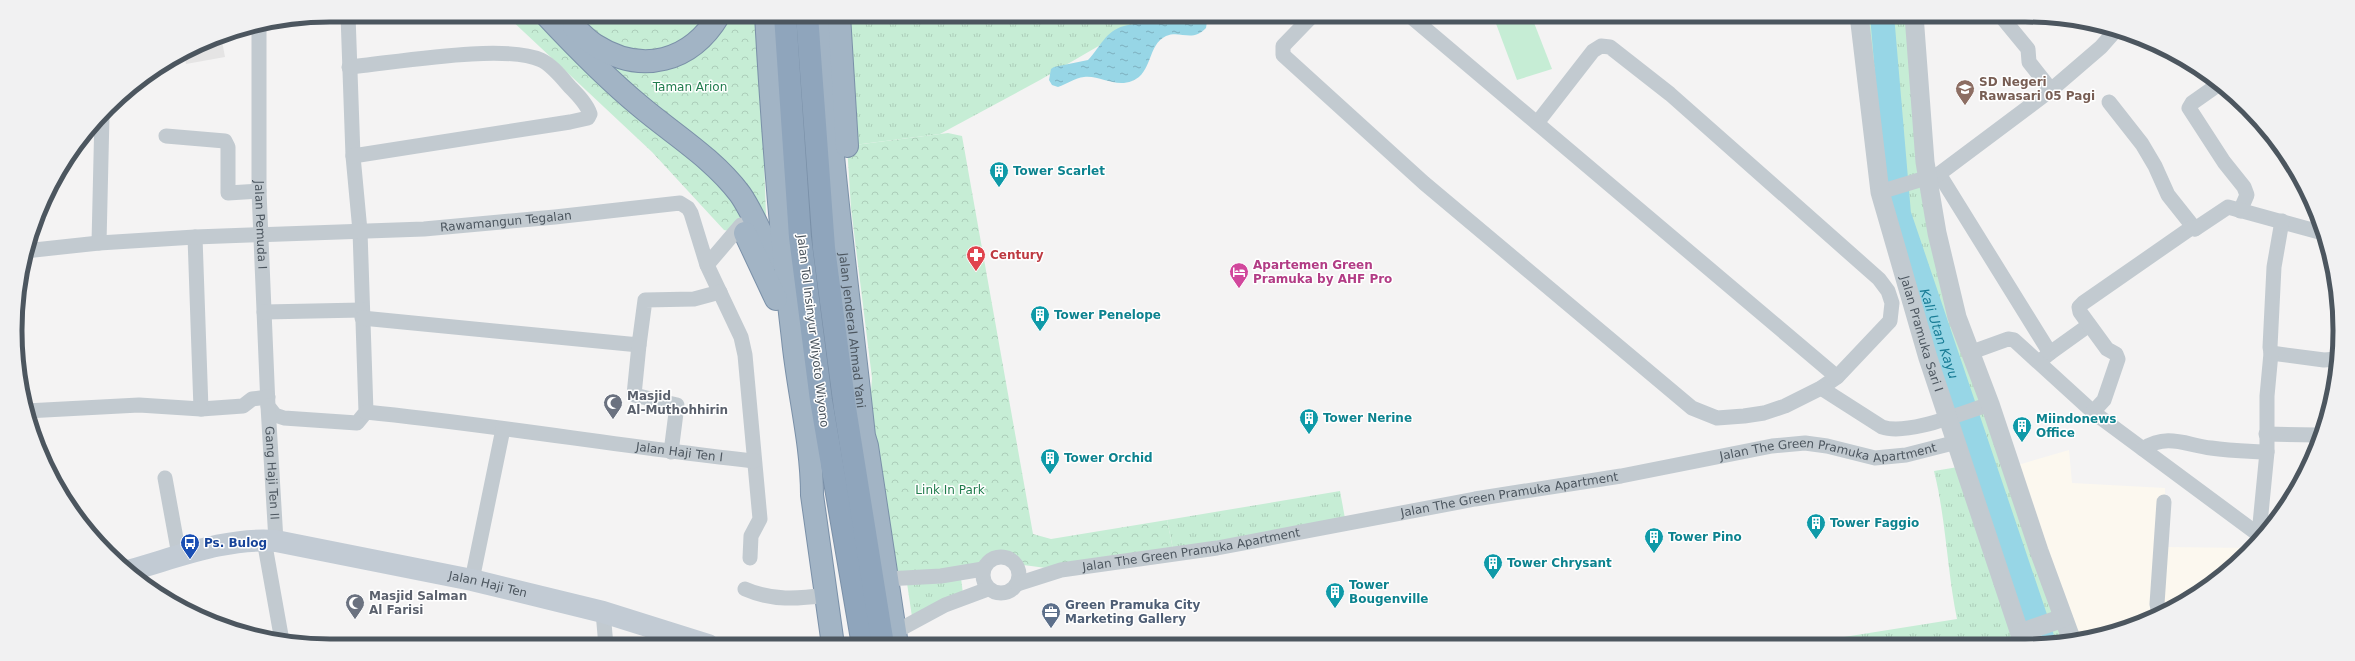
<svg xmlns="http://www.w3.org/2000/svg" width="2355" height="661" font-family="'DejaVu Sans',sans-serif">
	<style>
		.commercial { fill: #fcf8ef }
		.education { fill: #e5e4e4 }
		.grass { fill: url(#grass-tufts) }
		.forest { fill: url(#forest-crowns) }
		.pitch { fill: #c6edd5 }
		.water { fill: url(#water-ripples) }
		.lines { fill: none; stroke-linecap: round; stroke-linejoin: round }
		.river { stroke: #97d6e6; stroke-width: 24 }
		.trunk-casing { stroke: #7a90a8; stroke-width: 24 }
		.motorway-casing { stroke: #7a90a8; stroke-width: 24 }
		.minor { stroke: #c2cad0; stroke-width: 15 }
		.tertiary { stroke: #c2cad0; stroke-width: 19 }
		.secondary { stroke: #c2cbd4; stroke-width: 22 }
		.trunk { stroke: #a2b4c5; stroke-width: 22 }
		.motorway { stroke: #8fa5bc; stroke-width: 22 }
		.labels { text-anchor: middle; stroke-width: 3; stroke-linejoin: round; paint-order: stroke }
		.education-label { font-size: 12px; font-weight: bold; fill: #785e54; stroke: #fff; text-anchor: start }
		.park-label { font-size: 12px; fill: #207c4d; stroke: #fff }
		.culture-label { font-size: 12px; font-weight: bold; fill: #0d838f; stroke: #fff; text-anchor: start }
		.street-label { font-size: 12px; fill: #4c565f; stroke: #fff }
		.health-label { font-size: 12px; font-weight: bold; fill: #be3a42; stroke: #fff; text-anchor: start }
		.hotel-label { font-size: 12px; font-weight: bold; fill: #b23c85; stroke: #fff; text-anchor: start }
		.worship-label { font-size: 12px; font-weight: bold; fill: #5b616d; stroke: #fff; text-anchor: start }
		.transit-label { font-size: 12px; font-weight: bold; fill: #164399; stroke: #fff; text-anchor: start }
		.service-label { font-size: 12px; font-weight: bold; fill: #4e5e75; stroke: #fff; text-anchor: start }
		.water-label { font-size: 13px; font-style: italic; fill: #187c95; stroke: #fff }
		.rim { fill: none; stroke: #4c565f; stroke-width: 5 }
	</style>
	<defs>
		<pattern id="grass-tufts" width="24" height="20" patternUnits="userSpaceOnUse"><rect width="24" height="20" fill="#c6edd5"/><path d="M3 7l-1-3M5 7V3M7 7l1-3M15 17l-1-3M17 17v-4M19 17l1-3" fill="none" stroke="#accdb9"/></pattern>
		<pattern id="forest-crowns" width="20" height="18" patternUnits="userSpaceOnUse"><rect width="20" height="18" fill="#c6edd5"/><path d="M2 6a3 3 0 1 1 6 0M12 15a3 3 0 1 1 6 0" fill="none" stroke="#accdb9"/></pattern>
		<pattern id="water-ripples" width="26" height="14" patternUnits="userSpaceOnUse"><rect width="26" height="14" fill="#97d6e6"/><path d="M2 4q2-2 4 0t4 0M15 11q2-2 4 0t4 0" fill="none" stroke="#7db0be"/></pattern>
	</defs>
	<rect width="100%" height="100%" fill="#f4f3f3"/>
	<path class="commercial" d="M2069 450 2072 483 2165 488 2166 547 2249 548 2233 568 2164 614 2071 642 2011 467Z"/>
	<path class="education" d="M221 36 225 57 186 64 184 55 210 39Z"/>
	<g class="grass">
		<path d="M846 15H1152L1040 80 940 134 854 145Z"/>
		<path d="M1860 15H1914L1916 52 1957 316 2065 643 1800 644 1957 619C1947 570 1946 519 1934 471L1964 466 1879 189Z"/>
		<path d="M1340 491 1346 524 1174 554 1167 520Z"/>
		<path d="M961 578 963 594 912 617 907 583Z"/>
	</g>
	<g class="forest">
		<path d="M506 15H759L766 216 769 239 724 230 652 152Z"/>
		<path d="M948 133 962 136 1033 534 1051 539 1167 520 1174 554 1061 570 1000 562 886 579 867 446 872 378 851 208 847 146Z"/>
	</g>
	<path class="pitch" d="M1511 15H1531L1552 69 1517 80 1495 21Z"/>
	<path class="water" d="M1165 15H1208L1206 28C1192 43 1181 30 1166 36 1147 45 1153 73 1132 81 1115 88 1100 75 1084 77 1075 78 1067 84 1058 87L1052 85 1049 80 1051 69 1054 67 1088 60C1100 48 1105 31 1124 26 1140 21 1152 28 1165 15Z"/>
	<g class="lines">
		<path class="river" id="s1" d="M1882 15 1899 214 2044 643"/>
		<g class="trunk-casing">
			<g id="trunk">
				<path d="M546 15C576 47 606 78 640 106 673 134 713 158 740 194 754 214 762 238 774 258"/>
				<path d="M766 15C772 123 780 231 793 339 798 391 812 443 812 495L833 645"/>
				<path id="s9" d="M823 15C829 156 849 295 864 436L867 446 897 645"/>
				<path d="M839 15 847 146"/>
				<path d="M574 27C581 33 587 40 595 45 642 75 691 62 719 15"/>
				<path d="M745 233 776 299"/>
			</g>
		</g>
		<g class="motorway-casing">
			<g id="motorway">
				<path d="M785 15 800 237 821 400 863 645"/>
				<path d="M807 15 824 248 845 408 883 645"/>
			</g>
		</g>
		<g class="minor">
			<path d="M1313 15 1283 46V55L1424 183 1692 408 1717 418 1744 416 1764 413 1785 406 1821 388 1837 377 1890 321 1892 303 1888 291 1879 279 1670 94 1610 47 1601 46 1593 51 1537 123"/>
			<path d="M1409 15 1837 377"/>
			<path d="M2000 15 2028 49 2029 62 2051 90"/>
			<path id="s2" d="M259 24V191L268 406 275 415 284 418 357 423 366 412 360 231 353 156 348 15"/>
			<path d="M349 67C393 63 504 43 541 60 552 65 562 78 570 87 577 94 587 104 590 114L588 118 570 122 353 156"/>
			<path d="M2219 84 2192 103 2189 108 2224 162 2244 187 2247 195 2240 211"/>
			<path d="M2109 102 2142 144 2155 166 2168 195 2195 229"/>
			<path d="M166 136 225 141 228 147V193L259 191"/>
			<path d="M1939 174 2050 353 2039 362"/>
			<path d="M1880 192 1939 174 2051 90 2101 47 2116 30"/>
			<path d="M195 237 201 409 243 406 252 399 268 397"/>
			<path d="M99 243 102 115"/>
			<path id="s3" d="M25 251 99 243 195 237 424 229 555 217 680 203 688 208 691 213 707 265 741 337 745 355 760 519 751 536 750 558"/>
			<path d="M707 265 741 225"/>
			<path d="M264 312 362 310"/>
			<path d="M362 318 639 345 645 300 694 299 720 292"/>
			<path d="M639 345 634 395 677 405 671 452"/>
			<path d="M1972 352 2008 339 2014 340 2093 412 2259 535"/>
			<path d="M2050 353 2089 325"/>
			<path d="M2271 353 2324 360 2337 359"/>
			<path d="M1821 388 1882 427C1908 436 1964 412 1990 404"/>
			<path id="s4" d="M268 406 276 541"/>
			<path d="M26 411 139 405 201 409"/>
			<path id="s5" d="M366 412C496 425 624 447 754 461"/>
			<path d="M2093 412 2104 400 2118 359 2116 354 2107 349 2080 312 2079 307 2083 303 2191 228 2195 229 2228 207 2323 233"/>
			<path d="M2266 434 2318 435"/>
			<path d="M2143 449C2167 433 2186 445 2211 448 2230 451 2248 451 2267 452"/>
			<path d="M165 478 179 555"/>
			<path d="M2259 534 2267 452V396L2271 353 2270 347 2274 267 2282 221"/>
			<path d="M264 540 282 641"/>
			<circle cx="1001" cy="575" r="18"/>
			<path d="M886 579 941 576 983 569"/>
			<path d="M472 580 503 429"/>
			<path id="s6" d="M1017 584 1061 570 1217 548 1475 499 1621 476 1772 446 1805 443 1827 446 1875 458 1906 455 1957 442"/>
			<path d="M745 589C772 601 798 599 826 595"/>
			<path d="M603 612 606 646"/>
			<path d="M2164 614 2158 609 2157 604 2164 502"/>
			<path d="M895 632 945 605 988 589"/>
		</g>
		<g class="tertiary">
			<path id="s7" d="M1859 15 1880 192 1928 358 2023 643"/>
			<path d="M1914 15 1925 162 1937 233 1957 317 1990 404 2039 551 2072 641"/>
			<path d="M2020 633 2063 618"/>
		</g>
		<path class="secondary" id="s8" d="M131 570C178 557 227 537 276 541L472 580 603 612 708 645"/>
		<use href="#trunk" class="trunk"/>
		<use href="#motorway" class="motorway"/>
	</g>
	<defs>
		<g id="school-pin" transform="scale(1)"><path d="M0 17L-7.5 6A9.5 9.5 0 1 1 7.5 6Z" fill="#8d6e63" stroke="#fff"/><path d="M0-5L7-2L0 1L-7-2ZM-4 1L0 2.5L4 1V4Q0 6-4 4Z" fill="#fff"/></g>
		<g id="building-pin" transform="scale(1)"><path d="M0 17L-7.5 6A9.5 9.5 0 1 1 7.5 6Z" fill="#0f9aa8" stroke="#fff"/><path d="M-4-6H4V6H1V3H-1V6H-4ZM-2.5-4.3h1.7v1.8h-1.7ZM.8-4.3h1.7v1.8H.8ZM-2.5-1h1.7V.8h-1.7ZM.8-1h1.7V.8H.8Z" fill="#fff"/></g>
		<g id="pharmacy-pin" transform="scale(1)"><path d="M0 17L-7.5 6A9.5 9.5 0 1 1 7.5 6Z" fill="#e0444e" stroke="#fff"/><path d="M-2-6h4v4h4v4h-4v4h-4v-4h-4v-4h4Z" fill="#fff"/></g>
		<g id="hotel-pin" transform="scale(1)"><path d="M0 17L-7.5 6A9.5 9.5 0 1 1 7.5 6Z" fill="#d1479c" stroke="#fff"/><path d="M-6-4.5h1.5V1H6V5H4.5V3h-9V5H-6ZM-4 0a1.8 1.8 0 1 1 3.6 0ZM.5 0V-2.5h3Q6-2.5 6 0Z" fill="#fff"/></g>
		<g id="mosque-pin" transform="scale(1)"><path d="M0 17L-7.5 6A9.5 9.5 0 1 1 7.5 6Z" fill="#6b7280" stroke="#fff"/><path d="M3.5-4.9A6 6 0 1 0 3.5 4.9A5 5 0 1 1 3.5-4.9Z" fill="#fff"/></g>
		<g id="bus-pin" transform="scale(1)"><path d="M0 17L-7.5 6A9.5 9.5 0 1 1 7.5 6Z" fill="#1a4fb4" stroke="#fff"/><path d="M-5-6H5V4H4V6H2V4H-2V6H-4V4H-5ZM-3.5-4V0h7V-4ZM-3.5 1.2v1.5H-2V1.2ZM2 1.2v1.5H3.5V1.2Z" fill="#fff"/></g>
		<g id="office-pin" transform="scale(1)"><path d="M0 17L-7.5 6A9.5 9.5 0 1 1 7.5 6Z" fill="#5c6f8a" stroke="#fff"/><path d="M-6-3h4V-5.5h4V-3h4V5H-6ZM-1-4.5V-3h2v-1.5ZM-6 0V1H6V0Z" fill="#fff"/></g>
	</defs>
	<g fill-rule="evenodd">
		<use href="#school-pin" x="1965" y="89"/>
		<use href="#building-pin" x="999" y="171"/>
		<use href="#pharmacy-pin" x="976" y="255"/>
		<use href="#hotel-pin" x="1239" y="272"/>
		<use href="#building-pin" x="1040" y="315"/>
		<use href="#mosque-pin" x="613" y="403"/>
		<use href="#building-pin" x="1309" y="418"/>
		<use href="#building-pin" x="2022" y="426"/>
		<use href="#building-pin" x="1050" y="458"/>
		<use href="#building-pin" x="1816" y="523"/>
		<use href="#building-pin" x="1654" y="537"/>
		<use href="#bus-pin" x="190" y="543"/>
		<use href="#building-pin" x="1493" y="563"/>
		<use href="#building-pin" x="1335" y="592"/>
		<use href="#mosque-pin" x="355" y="603"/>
		<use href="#office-pin" x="1051" y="612"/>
	</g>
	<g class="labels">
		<g class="education-label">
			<text x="1979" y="86">SD Negeri<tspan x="1979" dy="14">Rawasari 05 Pagi</tspan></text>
		</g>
		<g class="park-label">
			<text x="690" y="91">Taman Arion</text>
			<text x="950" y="494">Link In Park</text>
		</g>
		<g class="culture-label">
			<text x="1013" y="175">Tower Scarlet</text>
			<text x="1054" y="319">Tower Penelope</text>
			<text x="1323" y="422">Tower Nerine</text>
			<text x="2036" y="423">Miindonews<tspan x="2036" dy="14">Office</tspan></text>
			<text x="1064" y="462">Tower Orchid</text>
			<text x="1830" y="527">Tower Faggio</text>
			<text x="1668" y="541">Tower Pino</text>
			<text x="1507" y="567">Tower Chrysant</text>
			<text x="1349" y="589">Tower<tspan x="1349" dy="14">Bougenville</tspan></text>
		</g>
		<g class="street-label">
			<text dy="4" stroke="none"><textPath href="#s3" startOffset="482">Rawamangun Tegalan</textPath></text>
			<text dy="4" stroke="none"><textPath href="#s2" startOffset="201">Jalan Pemuda I</textPath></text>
			<text transform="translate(813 331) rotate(83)" y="4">Jalan Tol Insinyur Wiyoto Wiyono</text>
			<text dy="4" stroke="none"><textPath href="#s9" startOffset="317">Jalan Jenderal Ahmad Yani</textPath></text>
			<text dy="4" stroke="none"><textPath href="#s7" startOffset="326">Jalan Pramuka Sari I</textPath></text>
			<text dy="4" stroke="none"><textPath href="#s6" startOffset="825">Jalan The Green Pramuka Apartment</textPath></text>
			<text dy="4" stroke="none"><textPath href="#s5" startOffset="316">Jalan Haji Ten I</textPath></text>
			<text dy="4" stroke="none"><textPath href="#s4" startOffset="67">Gang Haji Ten II</textPath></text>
			<text dy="4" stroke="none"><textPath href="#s6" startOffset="501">Jalan The Green Pramuka Apartment</textPath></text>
			<text dy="4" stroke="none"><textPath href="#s6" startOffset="178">Jalan The Green Pramuka Apartment</textPath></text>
			<text dy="4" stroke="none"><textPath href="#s8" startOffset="365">Jalan Haji Ten</textPath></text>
		</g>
		<g class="health-label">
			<text x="990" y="259">Century</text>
		</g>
		<g class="hotel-label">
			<text x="1253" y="269">Apartemen Green<tspan x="1253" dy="14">Pramuka by AHF Pro</tspan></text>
		</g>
		<g class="worship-label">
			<text x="627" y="400">Masjid<tspan x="627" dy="14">Al-Muthohhirin</tspan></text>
			<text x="369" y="600">Masjid Salman<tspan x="369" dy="14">Al Farisi</tspan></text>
		</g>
		<g class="transit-label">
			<text x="204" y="547">Ps. Bulog</text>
		</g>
		<g class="service-label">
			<text x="1065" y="609">Green Pramuka City<tspan x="1065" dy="14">Marketing Gallery</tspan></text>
		</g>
		<g class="water-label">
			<text dy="5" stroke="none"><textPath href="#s1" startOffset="326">Kali Utan Kayu</textPath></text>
		</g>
	</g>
	<path d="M0 0H2355V661H0ZM330 22H2025A308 308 0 0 1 2333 330V331A308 308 0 0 1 2025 639H330A308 308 0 0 1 22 331V330A308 308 0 0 1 330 22Z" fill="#f1f1f2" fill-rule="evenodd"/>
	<path class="rim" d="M330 22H2025A308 308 0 0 1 2333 330V331A308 308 0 0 1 2025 639H330A308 308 0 0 1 22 331V330A308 308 0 0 1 330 22Z"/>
</svg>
